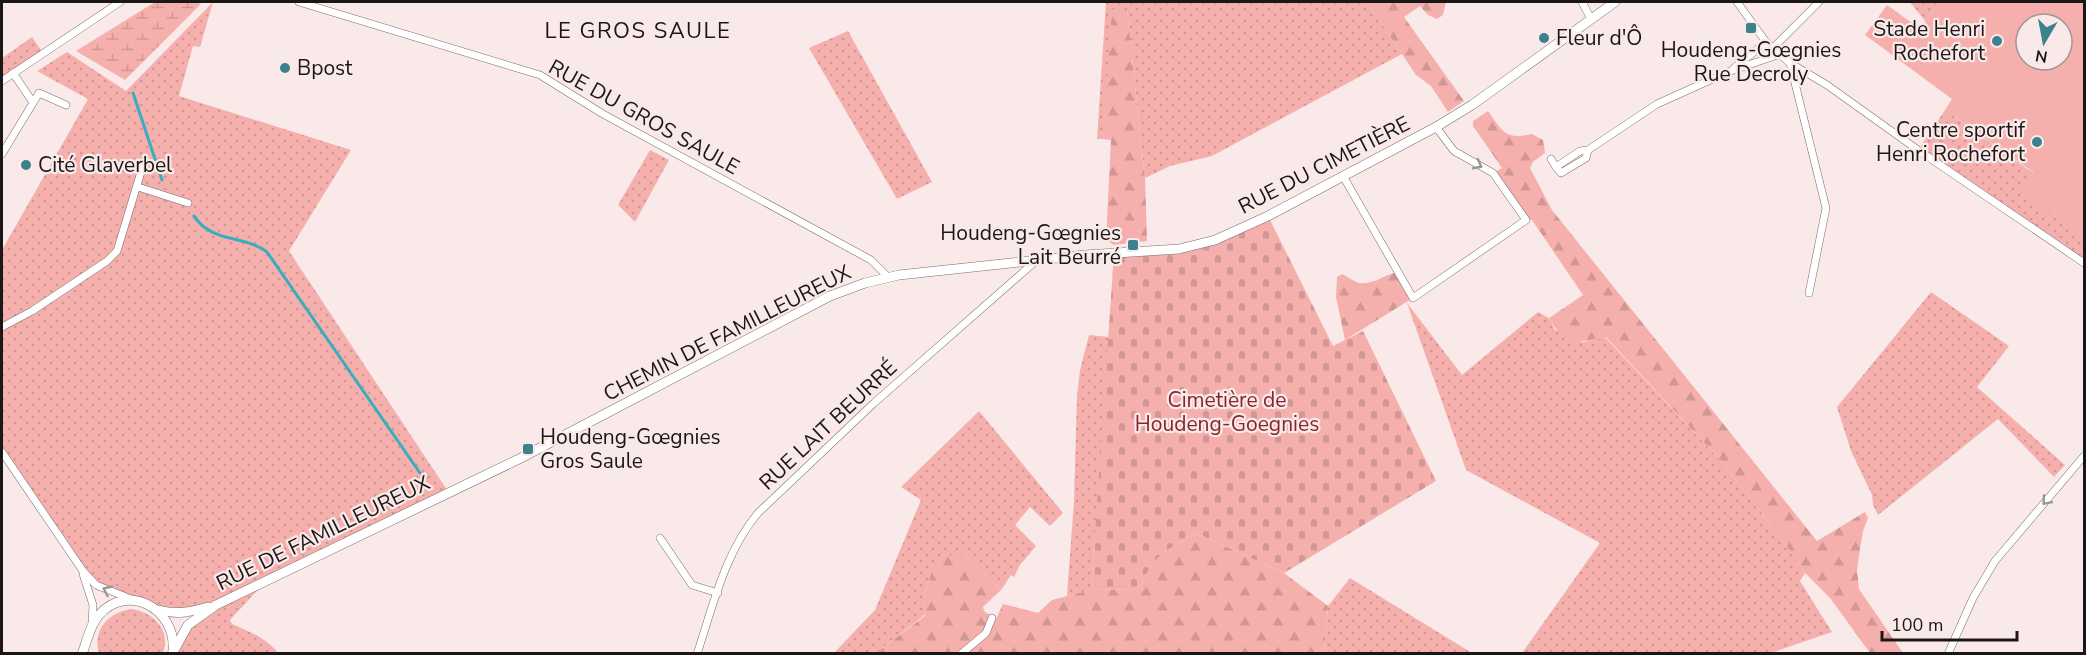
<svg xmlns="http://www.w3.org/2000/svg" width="2086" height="655" font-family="'Nunito Sans',sans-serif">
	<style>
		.grass { fill: url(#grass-dots) }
		.forest { fill: url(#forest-firs) }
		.wetland { fill: url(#wetland-marsh) }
		.cemetery { fill: url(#cemetery-stones) }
		.pitch { fill: #f5b0ad; fill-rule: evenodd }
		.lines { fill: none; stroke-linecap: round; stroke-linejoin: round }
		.stream { stroke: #38aebd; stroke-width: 3 }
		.minor-casing { stroke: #7a6d6c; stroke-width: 8 }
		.tertiary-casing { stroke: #7a6d6c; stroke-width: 10 }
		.minor { stroke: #fff; stroke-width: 7 }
		.tertiary { stroke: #fff; stroke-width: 9 }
		.oneway { stroke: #999797 }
		.poi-dot { fill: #3b828c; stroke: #f9eae9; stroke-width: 2 }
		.labels { text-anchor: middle; stroke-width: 4.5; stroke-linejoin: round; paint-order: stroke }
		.poi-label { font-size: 21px; fill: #1c1717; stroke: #f9eae9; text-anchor: start }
		.street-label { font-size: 21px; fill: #1c1717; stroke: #f9eae9 }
		.park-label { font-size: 21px; fill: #88252a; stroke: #f9eae9 }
		.neighbourhood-label { font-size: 22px; letter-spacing: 1.5px; fill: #1c1717; stroke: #f9eae9 }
	</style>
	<defs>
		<pattern id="grass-dots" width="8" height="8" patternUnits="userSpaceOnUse" patternTransform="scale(1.5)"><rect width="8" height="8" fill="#f5b0ad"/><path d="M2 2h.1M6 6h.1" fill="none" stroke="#d19794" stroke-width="1.8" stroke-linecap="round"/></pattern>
		<pattern id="forest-firs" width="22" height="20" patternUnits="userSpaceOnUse" patternTransform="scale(1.5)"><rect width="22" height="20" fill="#f5b0ad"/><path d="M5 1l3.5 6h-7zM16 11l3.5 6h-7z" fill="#d19794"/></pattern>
		<pattern id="wetland-marsh" width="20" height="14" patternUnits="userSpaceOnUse" patternTransform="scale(1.5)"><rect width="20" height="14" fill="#f5b0ad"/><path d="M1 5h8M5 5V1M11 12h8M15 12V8" fill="none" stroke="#d19794"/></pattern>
		<pattern id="cemetery-stones" width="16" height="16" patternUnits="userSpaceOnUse" patternTransform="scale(1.5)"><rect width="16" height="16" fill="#f5b0ad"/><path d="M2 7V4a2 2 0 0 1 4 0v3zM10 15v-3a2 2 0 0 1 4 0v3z" fill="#d19794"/></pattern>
	</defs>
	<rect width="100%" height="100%" fill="#f9eae9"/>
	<g class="grass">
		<path d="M213 2 200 47 193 46 179 96 351 150 289 251 449 493 268 579 230 620 232 624C250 632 266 638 278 653H172L181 636 214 606 172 614 96 585 2 452V250L88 99 37 71 67 52 126 91Z"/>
		<path d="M1106 2H1367L1402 54 1212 156 1170 166 1145 178 1127 10 1103 139H1097Z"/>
		<path d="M1910 2H1940L1926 22Z"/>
		<path d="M848 31 932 182 897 199 809 48Z"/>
		<path d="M32 37 43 53 2 81V58Z"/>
		<path d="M1945 110 2033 173 2082 238 2084 235V263L1918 150Z"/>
		<path d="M650 150 669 160 635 222 618 205Z"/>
		<path d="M1931 292 2009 346 1977 387 2065 465 2054 477 1998 419 1878 515 1873 505 1872 495 1851 451 1837 407Z"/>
		<path d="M1407 303 1462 375 1538 312 1549 318 1555 330 1583 342 1605 337 1722 462 1781 538 1805 573 1800 581 1832 632 1771 653H1522L1600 543 1466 470Z"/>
		<path d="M1089 335 1109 337 1091 590 1067 596 1074 501 1077 396 1080 370Z"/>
		<path d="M979 411 1063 513 1050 526 1030 507 1015 525 1036 546 1020 565 1014 577 1011 575 1001 590 965 554 932 571 922 601 926 614 881 649 879 653 833 654 875 610 921 500 901 487Z"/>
		<path d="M1350 578 1472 653 1324 654 1328 606Z"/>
		<path d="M132 609C154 613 171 630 163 653H99C92 629 109 612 132 609Z"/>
	</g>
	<g class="forest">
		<path d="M1367 2H1446L1443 15 1437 19 1428 15 1420 6 1404 17 1464 101 1448 112 1431 86 1416 75Z"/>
		<path d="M1112 9H1127L1145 178 1147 241 1113 245 1106 239 1111 140 1103 139Z"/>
		<path d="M1488 111C1503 132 1505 140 1532 134L1543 140 1545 153 1533 162 1530 168 1552 210 1817 541 1865 512 1868 518 1863 531 1860 549 1857 569 1859 589 1903 653H1870L1830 598 1805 573 1781 538 1722 462 1606 337C1578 343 1564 346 1549 318L1583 295 1532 220H1526L1493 173 1502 168 1473 126V121Z"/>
		<path d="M1398 272 1413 298 1345 340 1336 297 1337 277 1342 274C1348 277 1354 282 1360 283 1373 285 1386 274 1398 272Z"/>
		<path d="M1196 533 1284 573 1328 606 1324 653 879 654 881 649 926 615 922 601 932 571 946 556 965 554 1001 590 983 607 984 611 996 619 1003 604 1038 613 1052 600 1067 596 1091 590 1134 589 1142 583 1152 564 1164 552Z"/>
	</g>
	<path class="wetland" d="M155 2H196L201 4 125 80 76 51Z"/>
	<path class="cemetery" d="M1268 216 1333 346 1363 331 1436 481 1284 573 1196 533 1164 552 1152 564 1142 583 1134 589 1091 590 1114 253 1179 249Z"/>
	<path class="pitch" d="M1940 2H2084V235L2082 238 2020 192 2033 172 1945 110 1952 99 1865 35 1887 5 1919 28 1928 19ZM2026 24H2062V60H2026Z"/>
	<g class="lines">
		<g class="stream">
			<path d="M133 93 162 180"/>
			<path d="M194 216C197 220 200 224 204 227 222 241 249 238 267 252L420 473"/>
		</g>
		<g class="minor-casing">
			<g id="minor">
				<path d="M299 2 540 75 603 114 871 260 887 276"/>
				<path d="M1582 2 1591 19"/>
				<path d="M1737 2 1766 42 1790 63 1827 85 1918 150 2084 263"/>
				<path d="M1773 48 1819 2"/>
				<path d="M1790 63 1826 208 1809 293"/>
				<path d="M1733 69 1766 42"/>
				<path d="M13 73 32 101"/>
				<path d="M2 81 120 2"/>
				<path d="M1588 150 1586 158 1561 173 1556 167 1580 151 1588 150 1657 104 1728 72 1780 54"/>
				<path d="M2 154 39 93 66 105"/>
				<path d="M1551 159 1556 167"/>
				<path d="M1343 176 1413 298 1526 220 1493 173 1454 151 1436 127"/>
				<path d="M138 187 188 203"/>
				<path d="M2 327 32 311 107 261 117 251 144 162"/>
				<path d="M2 452 83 571 96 585 131 599"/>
				<path d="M660 538 692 585 718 593"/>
				<path d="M83 574 93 605 92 624"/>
				<path d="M697 654C713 606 725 552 758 513L874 403 1037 260"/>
				<path d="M961 654 986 633 992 618"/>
				<path d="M1948 654 1973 598 1995 561 2084 456"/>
			</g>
		</g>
		<g class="tertiary-casing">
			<g id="tertiary">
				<path d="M158 610C177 615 190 612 208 607"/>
				<path d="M82 654C87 641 90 625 99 615 128 582 176 609 173 650"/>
				<path d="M172 654 188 625 216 605 519 459 830 296 865 283 899 275 1085 255 1179 249 1215 240 1268 216 1436 127 1472 105 1615 2"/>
			</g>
		</g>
		<use href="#minor" class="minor"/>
		<use href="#tertiary" class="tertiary"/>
	</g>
	<defs><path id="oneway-chevron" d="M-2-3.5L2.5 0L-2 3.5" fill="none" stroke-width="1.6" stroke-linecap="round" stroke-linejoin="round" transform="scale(1.5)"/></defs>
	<g class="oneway">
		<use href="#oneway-chevron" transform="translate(1478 165) rotate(28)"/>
		<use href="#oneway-chevron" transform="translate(2046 501) rotate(131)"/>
		<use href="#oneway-chevron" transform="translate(107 590) rotate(-155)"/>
	</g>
	<g class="poi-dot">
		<rect x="1745" y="22" width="12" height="12" rx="3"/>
		<circle cx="1544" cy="38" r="6"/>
		<circle cx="1997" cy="41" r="6"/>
		<circle cx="285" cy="68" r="6"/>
		<circle cx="2037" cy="142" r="6"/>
		<circle cx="26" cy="165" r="6"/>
		<rect x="1127" y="239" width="12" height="12" rx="3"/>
		<rect x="522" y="443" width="12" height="12" rx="3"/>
	</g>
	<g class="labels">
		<g class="poi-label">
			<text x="1985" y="36" text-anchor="end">Stade Henri<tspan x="1985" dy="24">Rochefort</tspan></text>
			<text x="1556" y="45">Fleur d'Ô</text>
			<text x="1751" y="57" text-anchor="middle">Houdeng-Gœgnies<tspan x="1751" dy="24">Rue Decroly</tspan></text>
			<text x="297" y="75">Bpost</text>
			<text x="2025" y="137" text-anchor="end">Centre sportif<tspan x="2025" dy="24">Henri Rochefort</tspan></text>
			<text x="38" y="172">Cité Glaverbel</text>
			<text x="1121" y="240" text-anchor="end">Houdeng-Gœgnies<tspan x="1121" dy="24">Lait Beurré</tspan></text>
			<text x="540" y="444">Houdeng-Gœgnies<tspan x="540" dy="24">Gros Saule</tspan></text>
		</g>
		<g class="street-label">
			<text transform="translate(644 117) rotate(29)" y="7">RUE DU GROS SAULE</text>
			<text transform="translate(1324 165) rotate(-27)" y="7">RUE DU CIMETIÈRE</text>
			<text transform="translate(727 333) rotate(-27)" y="7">CHEMIN DE FAMILLEUREUX</text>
			<text transform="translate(828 425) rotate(-43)" y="7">RUE LAIT BEURRÉ</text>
			<text transform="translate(323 533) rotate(-26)" y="7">RUE DE FAMILLEUREUX</text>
		</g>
		<g class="park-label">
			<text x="1227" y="407">Cimetière de<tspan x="1227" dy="24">Houdeng-Goegnies</tspan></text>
		</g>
		<g class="neighbourhood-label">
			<text x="638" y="38">LE GROS SAULE</text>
		</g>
	</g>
	<rect width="2086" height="655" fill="none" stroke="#1c1717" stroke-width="6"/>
	<g transform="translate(2044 42) rotate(190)"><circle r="28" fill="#f9eae9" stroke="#a19695" stroke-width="1.5"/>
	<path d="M0-4.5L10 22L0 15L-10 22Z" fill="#3b828c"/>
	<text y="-9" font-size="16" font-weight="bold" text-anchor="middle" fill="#1c1717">N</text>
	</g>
	<path d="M1882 631v9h135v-9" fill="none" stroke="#1c1717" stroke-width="3"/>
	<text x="1891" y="631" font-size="18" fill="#1c1717" stroke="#f9eae9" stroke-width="4.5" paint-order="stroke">100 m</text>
</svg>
